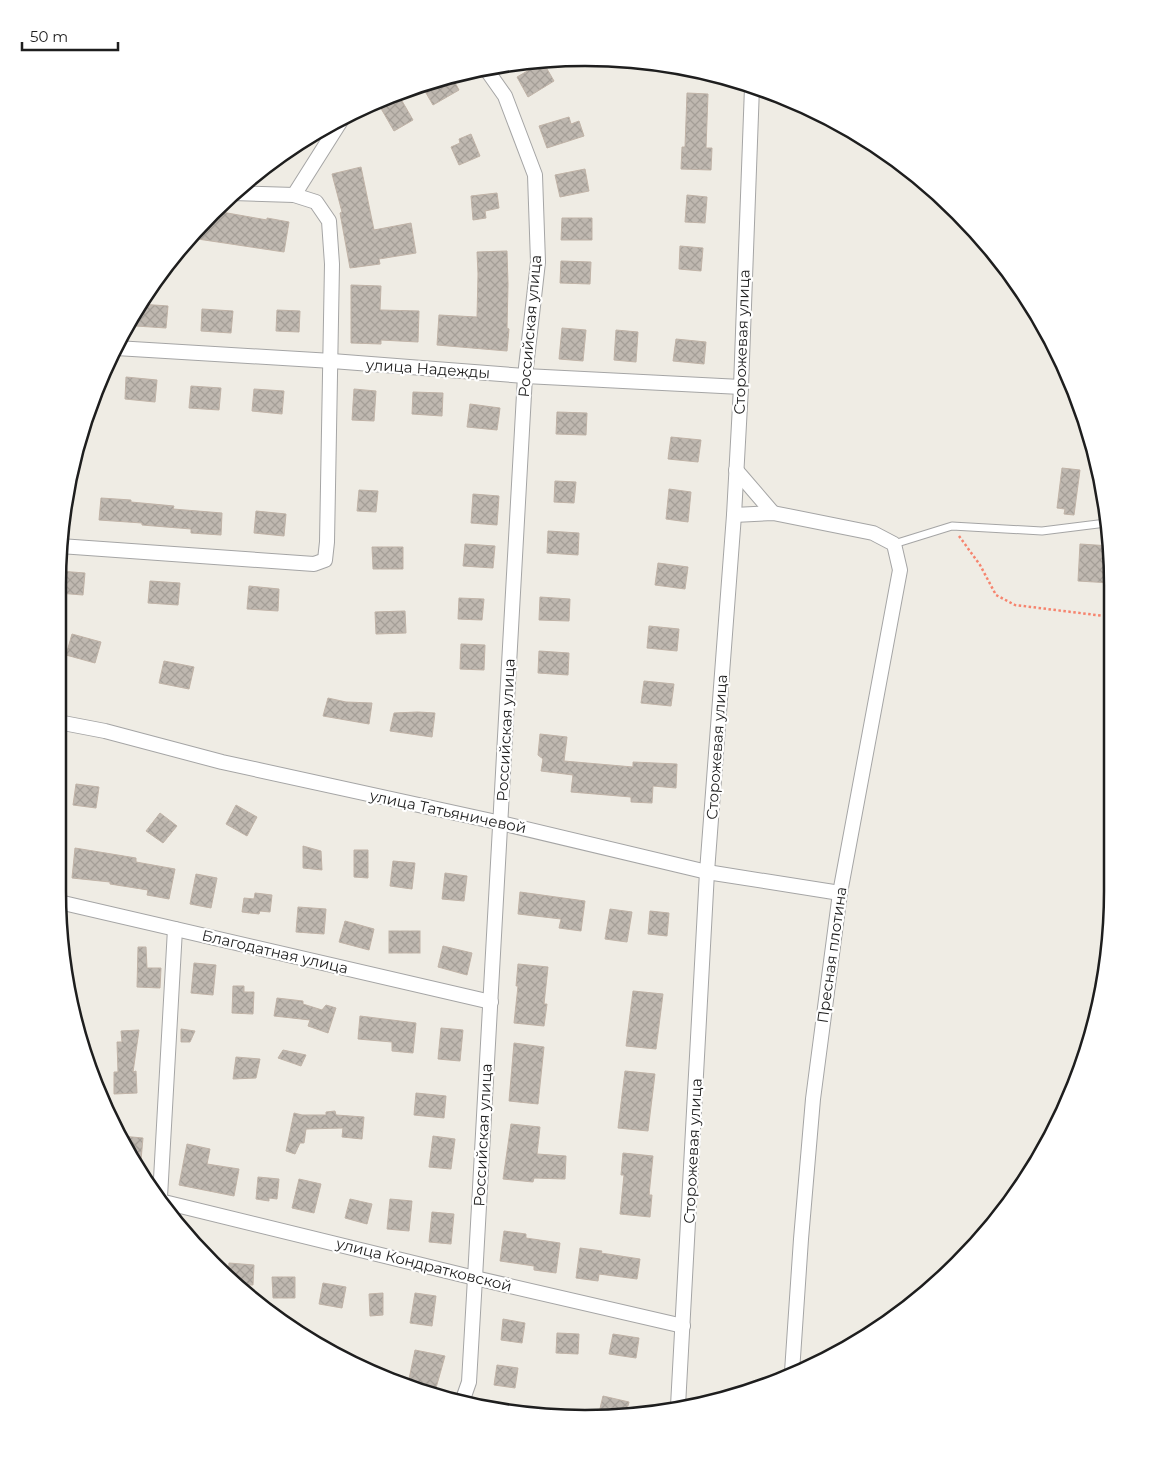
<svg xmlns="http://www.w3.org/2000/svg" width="1170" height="1476" font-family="Montserrat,sans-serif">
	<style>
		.building { fill: url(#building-cross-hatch); stroke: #c0b3a7 }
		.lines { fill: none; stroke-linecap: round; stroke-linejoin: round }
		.lane-casing { stroke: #a5a5a5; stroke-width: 9 }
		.street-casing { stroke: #a5a5a5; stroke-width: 16 }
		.path { stroke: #f6846e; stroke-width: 2.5; stroke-dasharray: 2.5 2.5; stroke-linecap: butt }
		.lane { stroke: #fff; stroke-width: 7 }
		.street { stroke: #fff; stroke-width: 14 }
		.labels { text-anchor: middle; stroke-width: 4.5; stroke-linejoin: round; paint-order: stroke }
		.street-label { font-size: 15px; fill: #1e1e1e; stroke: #fff }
		.rim { fill: none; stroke: #1e1e1e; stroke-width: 2.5 }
	</style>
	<defs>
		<pattern id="building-cross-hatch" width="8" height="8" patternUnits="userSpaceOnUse" patternTransform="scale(1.25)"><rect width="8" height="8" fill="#bfb8b0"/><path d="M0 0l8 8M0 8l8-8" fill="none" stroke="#a49e97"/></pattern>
	</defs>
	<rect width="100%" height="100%" fill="#efece4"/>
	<g class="building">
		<path d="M543 62 554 81 528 97 517 77Z"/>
		<path d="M452 77 459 90 433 105 422 86 427 83Z"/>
		<path d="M687 93 708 94 706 148H712L711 170 681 169 682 147H685Z"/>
		<path d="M398 94 413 120 394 131 379 105Z"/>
		<path d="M569 117 571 124 579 121 584 136 547 148 539 126Z"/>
		<path d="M471 134 480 156 459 165 451 147 460 143 459 139Z"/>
		<path d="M361 167 374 230 411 223 416 253 379 259 380 264 350 268 340 213 342 212 332 174Z"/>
		<path d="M585 169 589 191 560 197 555 175Z"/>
		<path d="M497 193 499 208 485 211 486 218 473 220 471 196Z"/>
		<path d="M687 195 707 197 705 223 685 222Z"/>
		<path d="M216 211 267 220V218L289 222 284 252 191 238Z"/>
		<path d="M562 218H592V240H561Z"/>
		<path d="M680 246 703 248 701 271 679 269Z"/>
		<path d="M507 251 508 284 507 328 509 329 507 351 437 345 439 315 477 317 478 274 477 252Z"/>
		<path d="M561 261 591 262 590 284 560 283Z"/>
		<path d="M351 285 381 286 380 310 419 311 418 342 381 340V344L351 343Z"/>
		<path d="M140 304 168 306 166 328 136 326 138 307Z"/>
		<path d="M202 309 233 311 231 333 201 331Z"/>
		<path d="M277 310 300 311 299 332 276 331Z"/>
		<path d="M562 328 586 330 583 361 559 359Z"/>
		<path d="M616 330 638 332 636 362 614 360Z"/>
		<path d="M676 339 706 342 704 364 673 361Z"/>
		<path d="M126 377 157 380 155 402 125 399Z"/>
		<path d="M191 386 221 388 219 410 189 408Z"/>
		<path d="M254 389 284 391 282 414 252 411Z"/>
		<path d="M354 389 376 391 374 421 352 420Z"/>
		<path d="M413 392 443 393 442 416 412 414Z"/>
		<path d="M470 404 500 408 497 430 467 427Z"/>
		<path d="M557 412 587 413 586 435 556 434Z"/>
		<path d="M671 437 701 440 698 462 668 459Z"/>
		<path d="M1062 468 1080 470 1074 515 1064 514 1065 509 1057 508Z"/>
		<path d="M555 481 576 482 574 503 554 502Z"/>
		<path d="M669 489 691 492 688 522 666 519Z"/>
		<path d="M359 490 378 491 376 512 357 511Z"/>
		<path d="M473 494 499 496 497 525 471 523Z"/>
		<path d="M101 498 131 500V502L174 506 173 509 222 513 221 535 191 533V529L142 525V523L99 520Z"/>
		<path d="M256 511 286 514 284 536 254 533Z"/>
		<path d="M548 531 579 533 578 555 547 553Z"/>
		<path d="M465 544 495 546 493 568 463 566Z"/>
		<path d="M1080 544 1111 546V583L1078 581Z"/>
		<path d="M372 547H403V569H373Z"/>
		<path d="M658 563 688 567 685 589 655 585Z"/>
		<path d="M59 571 85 573 83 595 58 593Z"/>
		<path d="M150 581 180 583 178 605 148 603Z"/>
		<path d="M249 586 279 589 278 611 247 609Z"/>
		<path d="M540 597 570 599 569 621 539 620Z"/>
		<path d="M459 598 484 599 482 620 458 619Z"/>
		<path d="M405 611 406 633 376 634 375 612Z"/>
		<path d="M649 626 679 629 677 651 647 648Z"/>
		<path d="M72 634 101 642 95 663 66 655Z"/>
		<path d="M461 644 485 645 484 670 460 669Z"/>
		<path d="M539 651 569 653 568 675 538 673Z"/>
		<path d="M164 661 194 667 189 689 159 683Z"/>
		<path d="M644 681 674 684 671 706 641 703Z"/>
		<path d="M328 698 346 702 372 703 369 724 323 716Z"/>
		<path d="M418 712 435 713 432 737 390 731 394 713Z"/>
		<path d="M540 734 567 737 564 761 633 767V762L677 764 676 788 653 786 652 803 631 802V797L571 792 573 775 541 771 543 759 538 755Z"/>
		<path d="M76 784 99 787 96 808 73 805Z"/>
		<path d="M236 805 257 817 247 836 226 824Z"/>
		<path d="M160 813 177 826 163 843 146 831Z"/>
		<path d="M303 846 321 851 322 870 303 868Z"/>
		<path d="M75 848 136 858V862L175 869 169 899 147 895 148 890 110 884V882L72 878Z"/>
		<path d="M354 850H368V878L354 877Z"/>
		<path d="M393 861 415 863 412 889 390 886Z"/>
		<path d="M445 873 467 876 464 901 442 899Z"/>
		<path d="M196 874 217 878 211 908 190 904Z"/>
		<path d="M520 892 585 901 581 931 559 928 561 919 518 914Z"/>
		<path d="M255 893 272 895 270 912 260 911 259 914 242 912 244 898 254 899Z"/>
		<path d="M298 907 326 909 324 934 296 932Z"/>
		<path d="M610 909 632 912 627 942 605 939Z"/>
		<path d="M650 911 669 913 667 936 648 934Z"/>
		<path d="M345 921 374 929 369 950 339 942Z"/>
		<rect x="389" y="931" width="31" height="22"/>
		<path d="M443 946 472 953 467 975 438 967Z"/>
		<path d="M138 947H146L147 968H161L160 988 137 987Z"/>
		<path d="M194 963 216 965 213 995 191 993Z"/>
		<path d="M518 964 548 967 544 1004H547L544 1026 514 1023 518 986H516Z"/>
		<path d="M233 986H244V992H254L253 1014 232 1013Z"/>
		<path d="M633 991 663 994 656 1049 626 1046Z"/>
		<path d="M277 998 303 1001V1004L322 1010 326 1005 336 1008 328 1033 308 1026 310 1020 274 1016Z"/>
		<path d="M360 1016 416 1023 413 1053 392 1051V1042L358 1039Z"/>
		<path d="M441 1028 463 1030 460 1061 438 1059Z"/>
		<path d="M181 1029 195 1031 190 1042H181Z"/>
		<path d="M139 1030 133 1072 136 1071 137 1093 114 1094V1072H118L117 1042H122L121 1031Z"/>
		<path d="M514 1043 544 1047 538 1104 509 1101Z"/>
		<path d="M283 1050 306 1055 301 1066 278 1058Z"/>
		<path d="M236 1057 260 1059 256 1078 233 1079Z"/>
		<path d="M625 1071 655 1074 648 1131 618 1128Z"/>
		<path d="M416 1093 446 1096 444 1118 414 1115Z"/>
		<path d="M335 1111 336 1115 364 1117 362 1139 342 1137 343 1128 306 1129 304 1143H300L295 1154 286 1151 294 1113 302 1115H326V1112Z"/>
		<path d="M511 1124 540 1127 537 1154 566 1156 565 1179 534 1178 533 1182 503 1179Z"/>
		<path d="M121 1136 143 1138 140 1171 128 1155Z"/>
		<path d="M433 1136 455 1139 451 1169 429 1167Z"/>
		<path d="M187 1144 210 1149 207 1164 239 1169 234 1196 179 1185Z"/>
		<path d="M623 1153 653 1156 649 1195H652L650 1217 620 1214 624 1175H621Z"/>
		<path d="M258 1177 279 1179 277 1199 269 1198V1201L256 1199Z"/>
		<path d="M299 1179 321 1184 314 1213 292 1208Z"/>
		<path d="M350 1199 372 1204 367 1224 345 1218Z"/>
		<path d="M390 1199 412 1201 409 1231 387 1229Z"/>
		<path d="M432 1212 454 1214 451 1244 429 1242Z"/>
		<path d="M504 1231 526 1234V1238L560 1243 556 1273 534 1270V1266L500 1261Z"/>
		<path d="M580 1248 602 1251 601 1253 640 1259 637 1279 599 1274 598 1281 576 1278Z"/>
		<path d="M229 1263 254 1265 253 1285H239L228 1277Z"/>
		<path d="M272 1277H295V1298H273Z"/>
		<path d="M323 1283 346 1287 342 1308 319 1304Z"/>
		<path d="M383 1293V1315L370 1316 369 1294Z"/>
		<path d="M415 1293 436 1296 432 1326 410 1323Z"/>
		<path d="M503 1319 525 1323 522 1343 501 1340Z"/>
		<path d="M557 1333 579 1334 578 1354 556 1353Z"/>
		<path d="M613 1334 639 1338 636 1358 609 1354Z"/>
		<path d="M415 1350 445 1356 434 1395 408 1384Z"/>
		<path d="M497 1365 518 1368 515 1388 494 1385Z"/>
		<path d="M603 1396 629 1402 626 1413 598 1417Z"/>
	</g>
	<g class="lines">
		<g class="lane-casing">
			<path id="lane" d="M894 544 952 526 1042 531 1106 523"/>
		</g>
		<g class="street-casing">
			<g id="street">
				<path d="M294 195 342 119"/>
				<path d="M116 348 332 361 525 376 741 387"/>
				<path d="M736 470 773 513"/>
				<path d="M734 515 773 513 873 533 894 544 900 570 840 893 813 1099 801 1239 792 1372"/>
				<path d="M60 546 314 564 325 560 327 542 332 264 329 221 316 202 294 195 233 193"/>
				<path d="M58 722 105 731 222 762 501 823 707 872 840 893"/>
				<path d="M59 902 491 1002"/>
				<path d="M160 1197 175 929"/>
				<path d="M164 1202 475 1278 683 1326"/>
				<path d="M462 1402 469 1382 475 1278 525 376 538 262 535 175 505 96 486 69"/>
				<path d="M678 1406 707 872 734 515 741 387 752 87"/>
			</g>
		</g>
		<path class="path" d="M959 536 980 565 996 595 1015 605 1112 617"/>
		<use href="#lane" class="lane"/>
		<use href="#street" class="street"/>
	</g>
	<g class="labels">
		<g class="street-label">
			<text transform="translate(530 326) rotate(-85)" y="5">Российская улица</text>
			<text transform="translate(742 342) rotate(-88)" y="5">Сторожевая улица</text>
			<text transform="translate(428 369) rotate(4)" y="5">улица Надежды</text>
			<text transform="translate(506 730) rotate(-87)" y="5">Российская улица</text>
			<text transform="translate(717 747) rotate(-86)" y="5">Сторожевая улица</text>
			<text transform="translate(448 812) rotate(12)" y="5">улица Татьяничевой</text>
			<text transform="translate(275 952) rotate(13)" y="5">Благодатная улица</text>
			<text transform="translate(832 955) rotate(-82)" y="5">Пресная плотина</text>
			<text transform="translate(483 1135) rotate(-87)" y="5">Российская улица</text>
			<text transform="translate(693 1151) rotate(-87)" y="5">Сторожевая улица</text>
			<text transform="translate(424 1265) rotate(14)" y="5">улица Кондратковской</text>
		</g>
	</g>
	<path d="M0 0H1170V1476H0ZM585 66H585A519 519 0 0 1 1104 585V891A519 519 0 0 1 585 1410H585A519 519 0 0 1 66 891V585A519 519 0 0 1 585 66Z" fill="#fff" fill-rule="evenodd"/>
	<path class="rim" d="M585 66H585A519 519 0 0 1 1104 585V891A519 519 0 0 1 585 1410H585A519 519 0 0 1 66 891V585A519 519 0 0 1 585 66Z"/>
	<path d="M22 42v8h96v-8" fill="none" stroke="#1e1e1e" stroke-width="2.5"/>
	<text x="30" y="42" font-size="15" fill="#1e1e1e" stroke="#ffffff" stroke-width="4" paint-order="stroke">50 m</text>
</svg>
